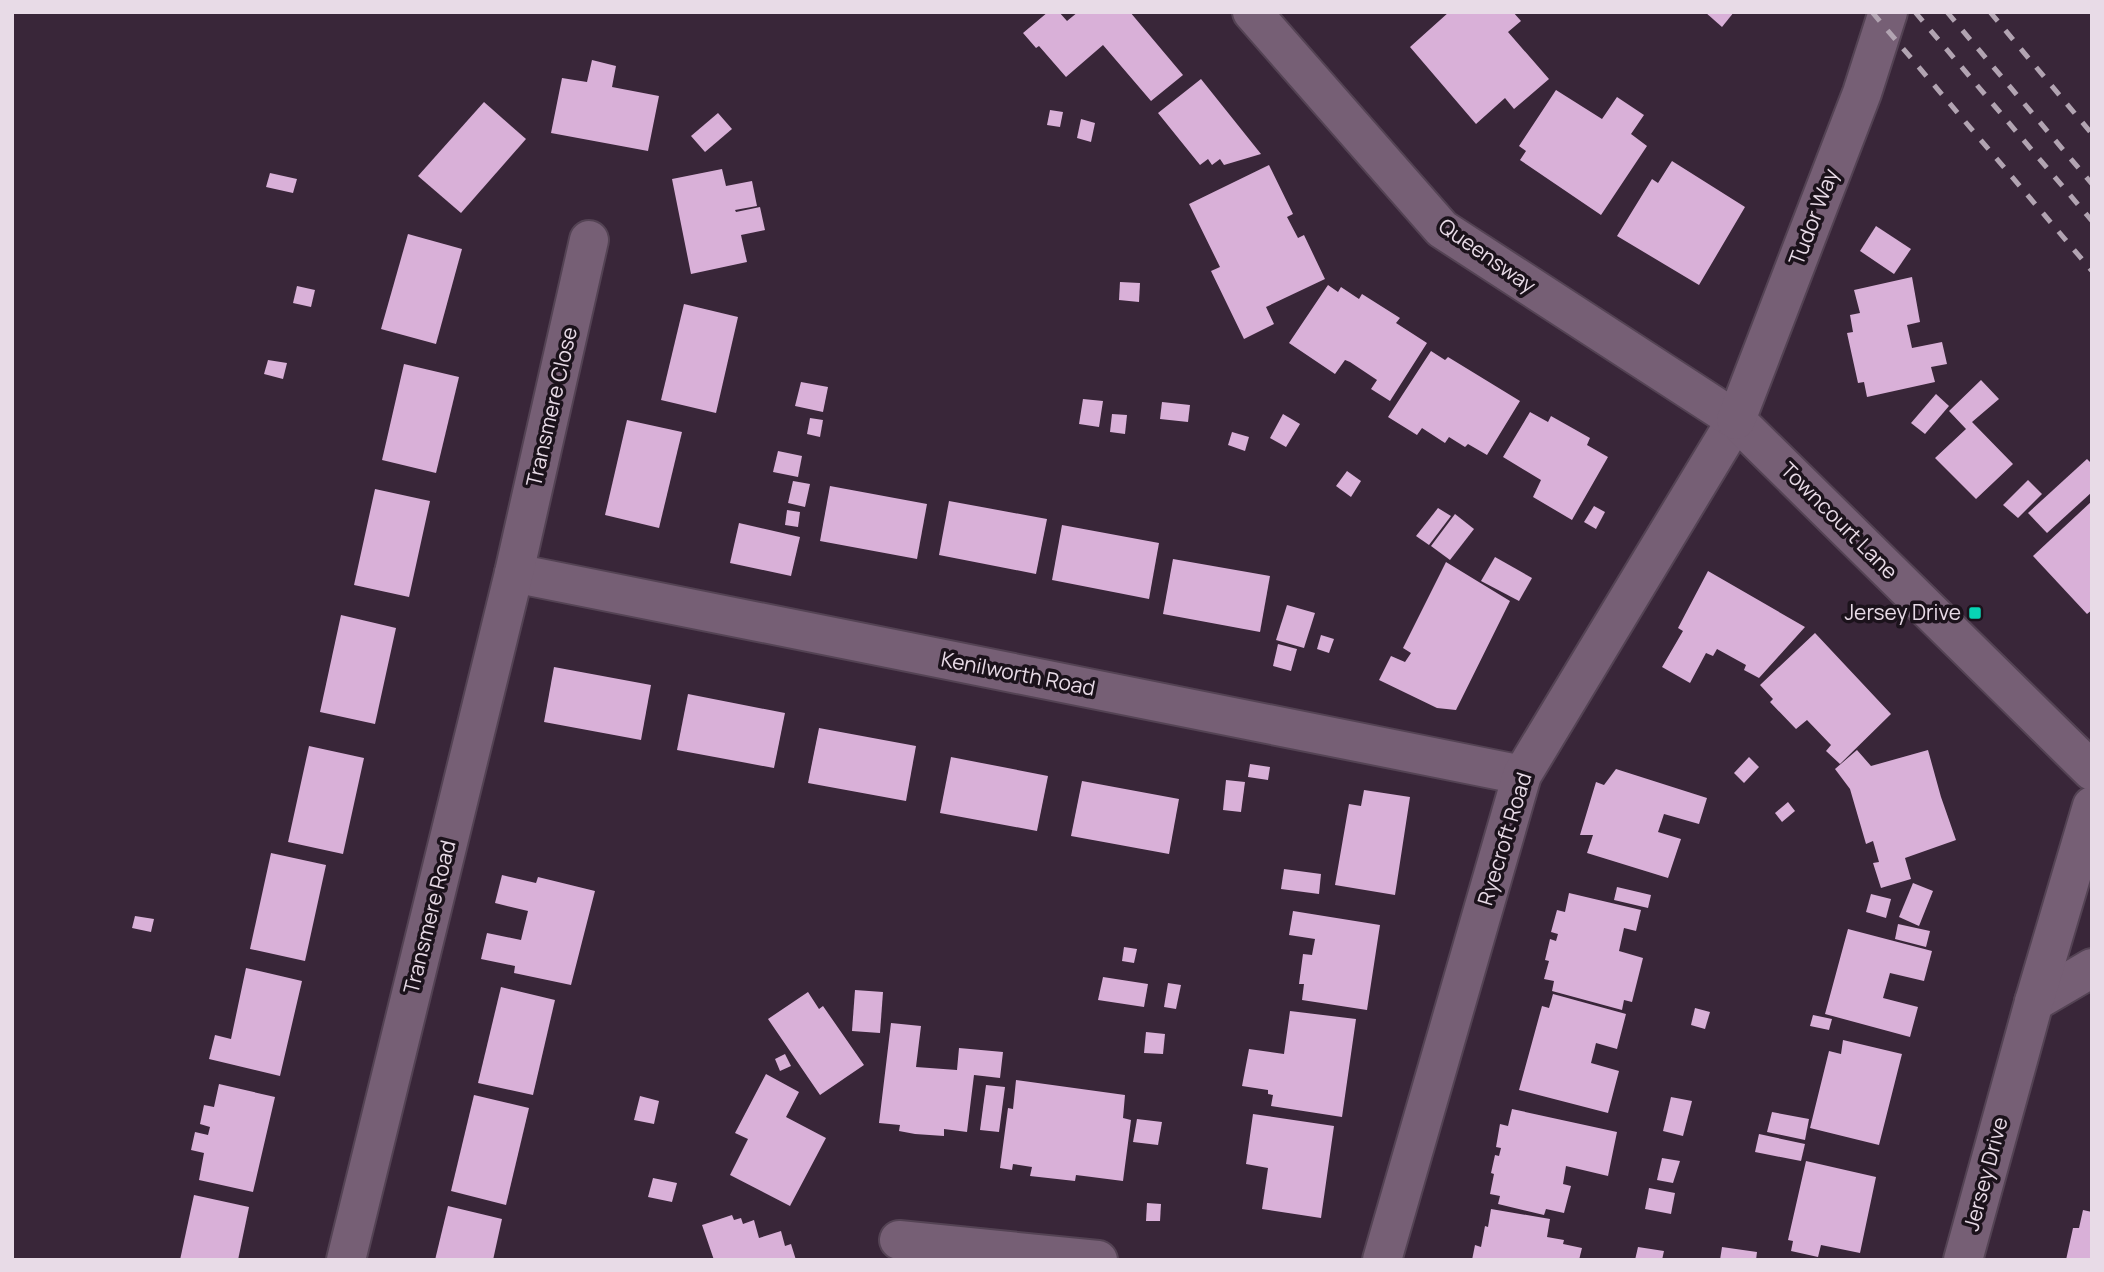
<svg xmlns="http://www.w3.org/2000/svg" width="2104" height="1272" font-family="Manrope,sans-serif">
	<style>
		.building { fill: #d9b0d8 }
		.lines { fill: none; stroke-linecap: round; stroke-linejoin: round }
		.street-casing { stroke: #544354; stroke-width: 42 }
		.secondary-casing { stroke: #544354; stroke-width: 42 }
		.street { stroke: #765f75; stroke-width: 38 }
		.secondary { stroke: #765f75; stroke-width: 38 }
		.rail { stroke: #b2a4b2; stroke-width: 5; stroke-dasharray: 12 12; stroke-linecap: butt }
		.poi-dot { fill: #08d5b5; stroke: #1b121b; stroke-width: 2.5 }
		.labels { text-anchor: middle; stroke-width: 7; stroke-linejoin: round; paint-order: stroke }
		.street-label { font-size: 21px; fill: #e8dbe7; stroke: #1b121b }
		.poi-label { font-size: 21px; fill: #e8dbe7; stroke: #1b121b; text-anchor: end }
	</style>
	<rect width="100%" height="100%" fill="#392639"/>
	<g class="building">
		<path d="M1048 12H1059L1067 21 1078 12H1130L1183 75 1151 101 1103 45 1066 77 1039 46 1036 48 1023 33Z"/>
		<path d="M1449 12H1513L1521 21 1508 32 1549 79 1514 109 1505 98 1476 124 1410 47Z"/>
		<path d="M1705 12H1734L1722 27Z"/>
		<path d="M592 60 616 66 612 87 659 96 648 151 551 133 562 78 587 82Z"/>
		<path d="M1201 79 1261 154 1224 165 1220 159 1212 165 1208 159 1200 165 1158 113Z"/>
		<path d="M1556 90 1602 119 1617 97 1644 115 1631 134 1647 146 1601 215 1520 160 1526 151 1519 146Z"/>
		<path d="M484 102 526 139 461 213 418 176Z"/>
		<path d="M1050 110 1063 112 1060 127 1047 125Z"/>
		<path d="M718 113 732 129 705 152 691 136Z"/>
		<path d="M1081 119 1095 123 1091 142 1077 138Z"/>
		<path d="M1672 161 1745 207 1699 285 1617 236 1652 179 1658 183Z"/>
		<path d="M1269 165 1293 214 1287 217 1298 238 1304 235 1325 279 1266 307 1274 324 1244 339 1211 271 1220 267 1189 204Z"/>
		<path d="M722 169 726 186 752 181 757 206 735 210 736 212 760 207 765 230 741 235 747 262 691 274 672 179Z"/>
		<path d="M270 173 297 179 293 193 266 187Z"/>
		<path d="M1876 226 1911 249 1894 274 1860 251Z"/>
		<path d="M408 234 462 249 436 344 381 329Z"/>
		<path d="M1912 277 1920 322 1907 325 1912 348 1942 342 1947 364 1931 367 1935 382 1867 397 1864 382 1858 383 1847 333 1853 332 1850 315 1860 313 1854 290Z"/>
		<path d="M1120 282 1140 283 1139 302 1119 300Z"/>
		<path d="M1328 285 1338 292 1341 287 1359 299 1362 294 1400 318 1396 323 1427 343 1390 401 1371 389 1377 380 1350 362 1345 360 1335 374 1289 343Z"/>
		<path d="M297 286 315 290 311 307 293 303Z"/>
		<path d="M684 304 738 317 716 413 661 400Z"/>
		<path d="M1431 351 1445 360 1448 357 1520 401 1487 455 1468 444 1465 447 1449 437 1445 443 1422 428 1417 435 1388 417Z"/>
		<path d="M268 360 287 363 283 379 264 374Z"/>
		<path d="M404 364 459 377 436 473 382 460Z"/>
		<path d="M1981 380 1999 399 1972 422 2013 464 1976 499 1935 458 1966 429 1949 411Z"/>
		<path d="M801 382 828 387 823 412 795 406Z"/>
		<path d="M1936 394 1949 406 1925 434 1911 423Z"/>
		<path d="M1083 399 1103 401 1099 427 1079 424Z"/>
		<path d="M1162 402 1190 405 1188 422 1160 419Z"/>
		<path d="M1530 412 1548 422 1551 416 1590 438 1587 445 1608 457 1572 520 1533 497 1541 480 1503 457Z"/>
		<path d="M1112 414 1127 415 1125 434 1110 432Z"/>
		<path d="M1283 414 1300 424 1286 447 1270 438Z"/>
		<path d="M810 418 823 420 820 437 807 434Z"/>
		<path d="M627 420 682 432 659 528 605 515Z"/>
		<path d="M1232 432 1249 437 1245 451 1228 445Z"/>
		<path d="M778 451 802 456 798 477 773 472Z"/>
		<path d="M2087 459 2092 464V492L2047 533 2028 513Z"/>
		<path d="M1347 471 1361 481 1351 497 1336 486Z"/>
		<path d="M2028 480 2042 494 2018 518 2003 505Z"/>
		<path d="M793 481 810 484 805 507 788 503Z"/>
		<path d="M830 486 927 504 917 559 820 541Z"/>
		<path d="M375 489 430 501 409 597 354 585Z"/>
		<path d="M949 501 1047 519 1036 574 939 555Z"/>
		<path d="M2092 501V610L2087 614 2033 556Z"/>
		<path d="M1594 506 1605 512 1596 529 1584 522Z"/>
		<path d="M1438 508 1451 516 1429 545 1416 536Z"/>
		<path d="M787 510 800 512 798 527 785 525Z"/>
		<path d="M1455 514 1474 529 1450 560 1431 546Z"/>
		<path d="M739 523 800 537 791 576 730 563Z"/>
		<path d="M1062 525 1159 543 1149 599 1052 580Z"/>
		<path d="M1495 557 1532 578 1519 601 1481 581Z"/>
		<path d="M1173 559 1270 576 1260 632 1163 614Z"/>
		<path d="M1446 562 1510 601 1456 710 1437 708 1379 680 1391 656 1405 662 1411 653 1403 648Z"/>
		<path d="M1708 571 1805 627 1759 678 1744 670 1746 665 1717 649 1713 656 1706 653 1690 683 1662 667 1683 631 1678 628Z"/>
		<path d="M1287 605 1315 613 1304 648 1276 640Z"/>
		<path d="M341 615 396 628 375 724 320 712Z"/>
		<path d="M1815 633 1891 714 1840 764 1826 751 1831 745 1807 720 1796 729 1770 702 1773 699 1760 685Z"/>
		<path d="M1321 635 1334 639 1329 653 1317 649Z"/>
		<path d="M1278 644 1297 649 1291 671 1273 666Z"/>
		<path d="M554 667 651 685 641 740 544 722Z"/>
		<path d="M688 694 785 713 774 768 677 750Z"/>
		<path d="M819 728 916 746 906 801 808 783Z"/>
		<path d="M309 746 364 758 343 854 288 842Z"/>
		<path d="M1857 750 1871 766 1928 750 1941 797 1956 840 1905 858 1911 879 1881 888 1873 863 1879 862 1873 841 1866 844 1850 789 1835 769Z"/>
		<path d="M951 757 1048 776 1037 831 940 813Z"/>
		<path d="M1749 757 1759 767 1744 783 1734 773Z"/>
		<path d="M1250 764 1270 767 1268 780 1248 777Z"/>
		<path d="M1616 769 1707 798 1699 824 1664 814 1658 832 1681 839 1668 878 1587 853 1593 835H1580L1596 782 1604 785Z"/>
		<path d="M1226 780 1245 782 1241 812 1223 810Z"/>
		<path d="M1082 781 1179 799 1169 854 1071 836Z"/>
		<path d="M1364 790 1410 797 1395 895 1335 885 1349 804 1361 806Z"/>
		<path d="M1788 802 1795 811 1782 822 1775 813Z"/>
		<path d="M271 853 326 865 305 961 250 949Z"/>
		<path d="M1284 869 1321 874 1319 894 1281 889Z"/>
		<path d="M502 875 536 883 538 877 595 891 571 985 514 973 515 966 481 959 487 933 521 940 528 911 495 903Z"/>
		<path d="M1913 883 1933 891 1919 926 1899 917Z"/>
		<path d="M1617 887 1651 895 1648 908 1614 900Z"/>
		<path d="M1569 893 1641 910 1636 931 1624 928 1619 951 1643 958 1632 1002 1624 1000 1622 1010 1552 991 1554 981 1544 979 1549 961 1545 960 1550 939 1556 941 1558 934 1551 932 1557 910 1565 912Z"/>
		<path d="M1871 894 1891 899 1886 918 1866 912Z"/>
		<path d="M1293 911 1380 925 1367 1010 1302 1000 1304 984H1299L1303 954 1312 955 1315 939 1289 935Z"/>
		<path d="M135 916 154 919 151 932 132 928Z"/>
		<path d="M1898 924 1930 931 1926 947 1895 939Z"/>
		<path d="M1848 929 1932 951 1924 981 1890 973 1883 998 1918 1007 1910 1037 1825 1014Z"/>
		<path d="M1124 947 1137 949 1134 963 1122 961Z"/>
		<path d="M246 968 302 981 280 1076 209 1059 215 1035 231 1039Z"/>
		<path d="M1103 977 1148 984 1144 1007 1098 1000Z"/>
		<path d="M1168 983 1181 985 1176 1009 1164 1007Z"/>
		<path d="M501 987 555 1000 533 1095 478 1083Z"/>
		<path d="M855 990 883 992 880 1033 852 1031Z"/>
		<path d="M808 992 819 1009 823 1006 864 1065 820 1095 768 1019Z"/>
		<path d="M1553 994 1626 1014 1617 1049 1596 1043 1591 1063 1619 1071 1608 1113 1519 1090 1542 1006 1549 1008Z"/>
		<path d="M1695 1008 1710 1012 1705 1029 1691 1025Z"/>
		<path d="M1290 1011 1356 1019 1342 1117 1271 1106 1273 1095 1268 1094V1090L1242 1086 1249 1049 1284 1054Z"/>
		<path d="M1813 1015 1832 1019 1829 1030 1810 1026Z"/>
		<path d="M891 1023 921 1026 916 1067 957 1070 959 1048 1003 1052 1000 1078 974 1075 967 1132 944 1129V1136L915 1134 899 1131 900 1125 879 1123Z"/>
		<path d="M1146 1032 1165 1034 1163 1054 1144 1053Z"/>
		<path d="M1843 1040 1902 1054 1879 1145 1810 1128 1829 1051 1841 1054Z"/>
		<path d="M785 1054 791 1066 780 1071 775 1059Z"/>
		<path d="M766 1074 799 1092 786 1117 826 1138 790 1206 730 1175 748 1139 735 1133Z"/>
		<path d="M1016 1080 1125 1095 1123 1118 1131 1120 1123 1181 1076 1175 1075 1181 1030 1176 1032 1167 1013 1164 1012 1170 1000 1168 1008 1108 1013 1109Z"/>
		<path d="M219 1084 275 1097 253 1192 199 1180 204 1153 191 1150 195 1132 208 1135 210 1127 200 1124 204 1105 214 1107Z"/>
		<path d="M986 1085 1005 1087 999 1132 980 1130Z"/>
		<path d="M474 1095 529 1108 506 1205 451 1191Z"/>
		<path d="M640 1096 659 1101 654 1124 634 1120Z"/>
		<path d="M1671 1097 1692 1101 1683 1136 1663 1131Z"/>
		<path d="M1512 1109 1617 1132 1608 1176 1566 1166 1563 1184 1571 1186 1564 1213 1546 1209 1544 1215 1498 1204 1500 1196 1490 1194 1494 1174 1491 1173 1495 1155 1499 1156 1501 1148 1496 1147 1500 1124 1508 1126Z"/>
		<path d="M1772 1112 1809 1119 1805 1140 1767 1132Z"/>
		<path d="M1253 1114 1334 1126 1321 1218 1262 1209 1268 1168 1246 1164Z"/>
		<path d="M1137 1119 1162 1122 1158 1145 1133 1142Z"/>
		<path d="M1759 1134 1805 1144 1801 1161 1755 1152Z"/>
		<path d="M1662 1158 1680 1161 1673 1183 1657 1180Z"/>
		<path d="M1806 1161 1876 1177 1860 1253 1821 1245 1818 1257 1791 1251 1793 1241 1788 1240Z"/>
		<path d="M653 1178 677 1183 672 1202 648 1197Z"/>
		<path d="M1649 1188 1675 1193 1671 1214 1645 1209Z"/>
		<path d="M194 1195 249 1207 238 1260H180Z"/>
		<path d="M1147 1203 1161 1204 1160 1221H1146Z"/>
		<path d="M448 1206 502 1219 493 1260H435Z"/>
		<path d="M1491 1209 1550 1219 1547 1237 1564 1240 1563 1244 1582 1248 1579 1260H1472L1475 1245 1481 1247 1485 1226 1488 1227Z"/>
		<path d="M2083 1210 2092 1212V1260H2066L2073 1228H2079Z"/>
		<path d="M732 1215 734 1220 741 1218 743 1224 754 1220 759 1238 781 1231 785 1246 791 1244 796 1260H714L702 1225Z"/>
		<path d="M1638 1247 1664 1251 1662 1260H1635Z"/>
		<path d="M1722 1247 1757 1252 1756 1260H1720Z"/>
	</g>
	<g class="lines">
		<g class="street-casing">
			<g id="street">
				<path d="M514 573 1522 775"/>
				<path d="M2034 1002 2092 968"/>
				<path d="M899 1240 1098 1260"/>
				<path d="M346 1260 514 573 589 240"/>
				<path d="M1382 1260 1522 775 1736 420"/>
				<path d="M1963 1260 2034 1002 2092 806"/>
			</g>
		</g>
		<g class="secondary-casing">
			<g id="secondary">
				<path d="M1252 12 1442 229 1736 420 2092 771"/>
				<path d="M1736 420 1862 93 1888 12"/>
			</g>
		</g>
		<use href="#street" class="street"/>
		<use href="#secondary" class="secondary"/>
		<g class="rail">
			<path d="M1872 12 2092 271"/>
			<path d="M1915 12 2092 221"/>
			<path d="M1947 12 2092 184"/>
			<path d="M1990 12 2092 134"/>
		</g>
	</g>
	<rect class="poi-dot" x="1968" y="606" width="14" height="14" rx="3.5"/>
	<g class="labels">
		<g class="street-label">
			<text transform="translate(1814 217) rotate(-69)" y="7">Tudor Way</text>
			<text transform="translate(1487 256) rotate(35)" y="7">Queensway</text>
			<text transform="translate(552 407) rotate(-77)" y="7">Transmere Close</text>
			<text transform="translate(1839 521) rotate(45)" y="7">Towncourt Lane</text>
			<text transform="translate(1018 674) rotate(11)" y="7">Kenilworth Road</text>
			<text transform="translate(1505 839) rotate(-73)" y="7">Ryecroft Road</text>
			<text transform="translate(430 917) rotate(-76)" y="7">Transmere Road</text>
			<text transform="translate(1986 1174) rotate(-75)" y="7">Jersey Drive</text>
		</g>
		<g class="poi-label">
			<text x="1961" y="620">Jersey Drive</text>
		</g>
	</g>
	<rect width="2104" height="1272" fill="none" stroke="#e8dbe7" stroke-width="28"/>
</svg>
